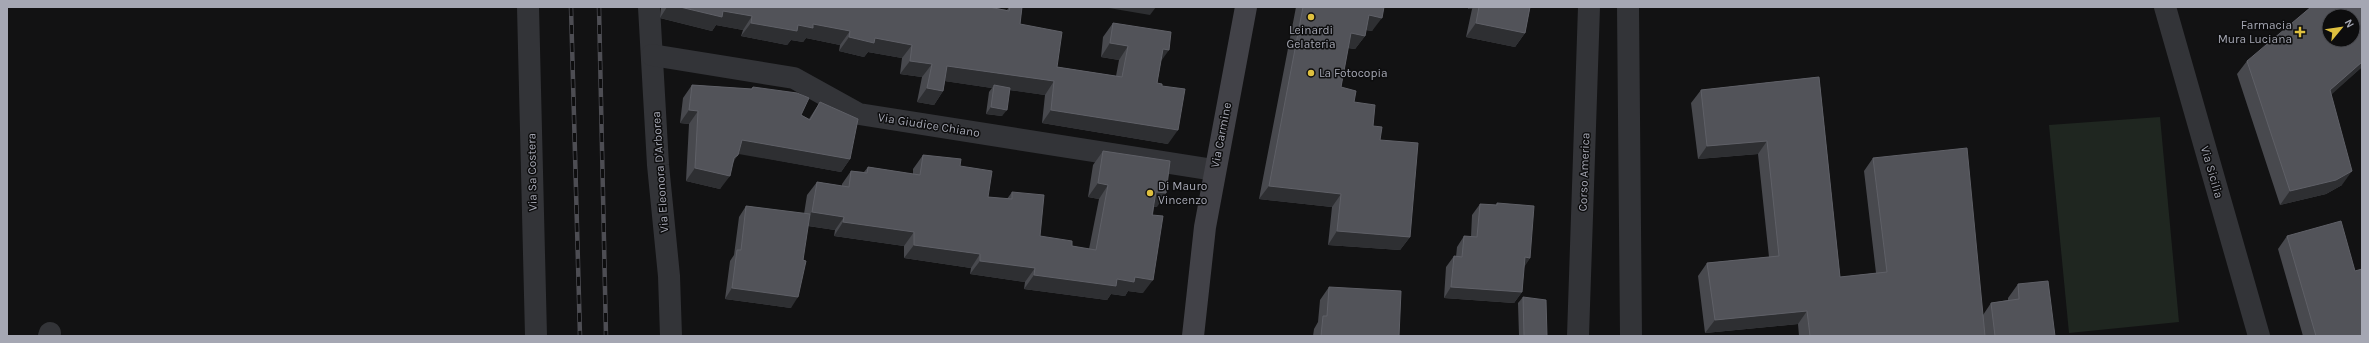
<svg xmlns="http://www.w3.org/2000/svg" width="2369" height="343" font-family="Karla,sans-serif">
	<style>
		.green { fill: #1f2620 }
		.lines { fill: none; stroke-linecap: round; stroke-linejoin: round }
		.minor { stroke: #333438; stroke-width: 22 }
		.tertiary { stroke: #333438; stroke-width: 22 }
		.secondary { stroke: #424248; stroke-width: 22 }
		.rail-casing { stroke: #4d4d53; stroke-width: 4.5 }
		.rail { stroke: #0d0d0e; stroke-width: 3; stroke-dasharray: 9; stroke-linecap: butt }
		.wall { fill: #48494e }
		.shaded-wall { fill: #2e2f32 }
		.building { fill: #525359; stroke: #5f6067; fill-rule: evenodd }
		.poi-dot { fill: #dfc03f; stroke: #0d0d0e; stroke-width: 1.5 }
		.labels { text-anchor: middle; stroke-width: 3; stroke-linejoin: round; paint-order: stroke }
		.poi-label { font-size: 12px; fill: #a5a7b3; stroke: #0d0d0e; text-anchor: start }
		.street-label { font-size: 12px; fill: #a5a7b3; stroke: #0d0d0e }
	</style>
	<rect width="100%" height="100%" fill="#121213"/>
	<path class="green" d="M2160 117 2179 322 2069 333 2049 125Z"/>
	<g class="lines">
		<g class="minor">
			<path d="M528 7 536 336"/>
			<path d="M649 7 658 165 669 276 671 336"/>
			<path d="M2165 7 2259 336"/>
			<path d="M652 55 794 78 859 114 1214 170"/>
			<path d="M49 336 50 333"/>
		</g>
		<g class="tertiary">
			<path d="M1628 7 1631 336"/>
			<path d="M1578 336 1589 7"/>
		</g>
		<path class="secondary" d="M1193 336 1205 227 1246 7"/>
		<g class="rail-casing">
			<g id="rail">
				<path d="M571 7 580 336"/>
				<path d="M599 7 606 336"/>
			</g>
		</g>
		<use href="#rail" class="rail"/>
	</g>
	<g class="wall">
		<path d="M661 7H989L1007 10 1009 7H1022L1020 24 1057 67 1116 76 1119 60 1101 57 1103 37 1113 23 1161 61 1157 83 1168 144 1042 123 1045 95 1010 90 1002 116 986 114 989 92 992 88 945 81 943 91 934 105 917 102 922 77 900 74 902 58 868 52 864 57 839 51 840 45 806 38 803 42 791 40 787 45 741 36 743 30 716 25 712 31 660 18Z"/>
		<path d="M1296 7H1384L1372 31 1366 30 1365 36 1355 49 1348 48 1341 87 1354 102 1373 126 1380 140 1410 237 1400 250 1328 245 1332 207 1259 199Z"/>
		<path d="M1468 7H1530L1525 33 1515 47 1466 37 1472 9H1468Z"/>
		<path d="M2362 7V67L2331 94 2342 185 2326 194 2280 205 2237 74 2247 61Z"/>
		<path d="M1819 77 1840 277 1876 273 1864 171 1873 158 1983 315 1991 303 2008 300V298L2018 284 2055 336H1799L1798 324 1705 333 1698 276 1707 263 1769 257 1758 154 1698 159 1691 103 1701 90Z"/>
		<path d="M692 85 751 89 753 87 801 115 809 119 820 102 850 159 841 172 738 153 720 189 686 181 689 124 680 123 683 98Z"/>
		<path d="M1103 151 1157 207H1154L1143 293 1128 291 1125 296 1111 294 1107 300 1024 289 1025 282 970 274 971 268 904 258V246L834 236 835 230 808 226 791 308 725 299 730 261 734 255 739 217 746 206 804 214 807 195 817 182 842 186V184L851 171 864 172 868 167 913 174V169L923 155 960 166 988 197 1007 199 1012 192 1040 236 1072 246 1089 249 1099 199 1088 197 1093 165Z"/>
		<path d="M1497 203 1530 258 1524 266 1522 292 1514 303 1444 298 1446 267 1454 256 1456 257 1457 247 1464 236 1471 237 1472 215 1480 204 1496 205Z"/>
		<path d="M2287 236 2355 271 2362 336H2303L2278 249Z"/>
		<path d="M1329 287 1399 336H1313L1314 329 1318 322 1320 300Z"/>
		<path d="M1523 297 1547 336H1519L1518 303Z"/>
	</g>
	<g class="shaded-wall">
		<path d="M667 7H680L723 11 752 16 743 30 716 25 712 31 660 18Z"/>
		<path d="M1103 7H1156L1150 15Z"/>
		<path d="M1469 7H1473L1472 9H1468Z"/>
		<path d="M1369 15 1382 18 1372 31 1359 29Z"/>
		<path d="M751 23 798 25 813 24 850 31 840 45 806 38 803 42 791 40 787 45 741 36Z"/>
		<path d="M1476 23 1525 33 1515 47 1466 37Z"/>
		<path d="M1351 33 1365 36 1355 49 1341 47Z"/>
		<path d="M849 37 875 38 912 45 902 58 868 52 864 57 839 51Z"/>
		<path d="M1110 43 1128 46 1119 60 1101 57Z"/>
		<path d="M1163 49 1169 50 1159 64Z"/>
		<path d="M910 61 932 64 922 77 900 74Z"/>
		<path d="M2362 62V67L2321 104 2330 90Z"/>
		<path d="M947 66 1054 81 1045 95 993 88 994 85 992 88 937 80Z"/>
		<path d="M927 88 943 91 934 105 917 102Z"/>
		<path d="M991 107 1007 110 1002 116 986 114Z"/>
		<path d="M689 110 698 111 689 124 680 123Z"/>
		<path d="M1051 110 1178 130 1168 144 1042 123Z"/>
		<path d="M742 140 850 159 841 172 733 153Z"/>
		<path d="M1767 141 1758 154 1698 159 1707 146Z"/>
		<path d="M738 155 729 168 734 158Z"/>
		<path d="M695 168 730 176 720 189 686 181Z"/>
		<path d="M2352 171 2342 185 2326 194 2280 205 2290 191Z"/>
		<path d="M1098 183 1108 185 1099 199 1088 197Z"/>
		<path d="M1269 186 1341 194 1332 207 1259 199Z"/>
		<path d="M1156 192 1166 193 1157 207 1146 206Z"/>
		<path d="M812 212 844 217 835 230 802 225Z"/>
		<path d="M843 222 914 232 904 246 834 236Z"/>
		<path d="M1337 231 1410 237 1400 250 1328 245Z"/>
		<path d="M914 245 980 254 971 268 904 258Z"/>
		<path d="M1525 257 1530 258 1523 269Z"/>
		<path d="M980 261 1035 268 1025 282 970 274Z"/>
		<path d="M1034 275 1117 279 1135 277 1153 280 1143 293 1128 291 1125 296 1111 294 1107 300 1024 289Z"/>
		<path d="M1451 287 1522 292 1514 303 1444 298Z"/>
		<path d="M732 288 798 297 791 308 725 299Z"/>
		<path d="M1807 311 1798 324 1705 333 1715 320Z"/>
	</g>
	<g class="building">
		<path d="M680 7H989L1009 11 1010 7H1022L1020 24 1062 32 1057 67 1122 77 1128 46 1110 43 1113 23 1171 32 1169 50 1163 49 1157 83 1162 84V86L1185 89 1178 130 1051 110 1054 81 947 66 943 91 927 88 932 64 910 61 912 45 875 38 874 43 849 37 850 31 813 24V28L798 25 797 31 751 23 752 16 723 11 722 17Z"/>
		<path d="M1303 7H1384L1382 18 1369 15 1365 36 1351 33 1341 87 1356 91 1354 102 1375 105 1373 126 1382 127 1380 140 1418 143 1410 237 1337 231 1341 194 1269 186Z"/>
		<path d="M1479 7H1530L1525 33 1476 23Z"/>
		<path d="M2311 7H2362V62L2330 90 2352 171 2336 180 2290 191 2247 61ZM2329 16H2353V40H2329Z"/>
		<path d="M1819 77 1840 277 1887 272 1873 158 1967 148 1985 336H1810L1807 311 1715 320 1707 263 1779 256 1767 141 1707 146 1701 90Z"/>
		<path d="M692 85 752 89 753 87 797 93 809 98 801 115 810 120 820 102 858 119 850 159 742 140 738 155 734 158 730 176 695 168 698 111 689 110Z"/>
		<path d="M994 85 1010 88 1007 110 991 107Z"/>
		<path d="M1103 151 1170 161 1166 193 1156 192 1152 215 1163 216 1153 280 1135 277 1134 282 1117 279 1116 286 1034 275 1035 268 980 261V254L914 245V232L843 222 844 217 812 212 817 182 849 187 851 171 867 173 868 167 920 175 923 155 961 159 960 166 992 171 988 197 1012 199V192L1044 195 1040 236 1072 241V246L1096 250 1108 185 1098 183Z"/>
		<path d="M1497 203 1534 206 1530 258 1525 257 1522 292 1451 287 1454 256 1462 257 1464 236 1477 237 1480 204 1497 205Z"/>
		<path d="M746 206 810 214 803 260 806 261 798 297 732 288 737 250H741Z"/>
		<path d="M2341 221 2355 271 2362 269V336H2316L2287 236Z"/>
		<path d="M2048 281 2055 336H1995L1991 303 2019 299 2018 284Z"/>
		<path d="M1329 287 1401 291 1399 336H1321L1323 316H1327Z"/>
		<path d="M1523 297 1546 300 1547 336H1524Z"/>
	</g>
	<g class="poi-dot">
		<circle cx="1311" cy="17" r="4"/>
		<path d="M2298 26h4v4h4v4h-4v4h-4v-4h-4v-4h4z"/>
		<circle cx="1311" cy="73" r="4"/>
		<circle cx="1150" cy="193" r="4"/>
	</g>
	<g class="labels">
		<g class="poi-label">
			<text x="2292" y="29" text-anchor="end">Farmacia<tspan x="2292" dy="14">Mura Luciana</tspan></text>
			<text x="1311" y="34" text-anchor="middle">Leinardi<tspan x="1311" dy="14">Gelateria</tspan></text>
			<text x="1319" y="77">La Fotocopia</text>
			<text x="1158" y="190">Di Mauro<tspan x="1158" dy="14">Vincenzo</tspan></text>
		</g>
		<g class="street-label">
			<text transform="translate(929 125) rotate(9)" y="4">Via Giudice Chiano</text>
			<text transform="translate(1221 135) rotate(-79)" y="4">Via Carmine</text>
			<text transform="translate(532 172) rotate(-91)" y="4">Via Sa Costera</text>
			<text transform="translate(660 172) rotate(-94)" y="4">Via Eleonora D'Arborea</text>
			<text transform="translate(1584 172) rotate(-88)" y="4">Corso America</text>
			<text transform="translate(2212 172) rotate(74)" y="4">Via Sicilia</text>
		</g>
	</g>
	<rect width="2369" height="343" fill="none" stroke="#a5a7b3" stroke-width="16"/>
	<g transform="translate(2341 28) rotate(61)"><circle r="19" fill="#0d0d0e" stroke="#4a4b50"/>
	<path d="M0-3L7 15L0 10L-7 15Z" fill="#dfc03f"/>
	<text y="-6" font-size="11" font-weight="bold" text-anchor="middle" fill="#a5a7b3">N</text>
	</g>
</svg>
